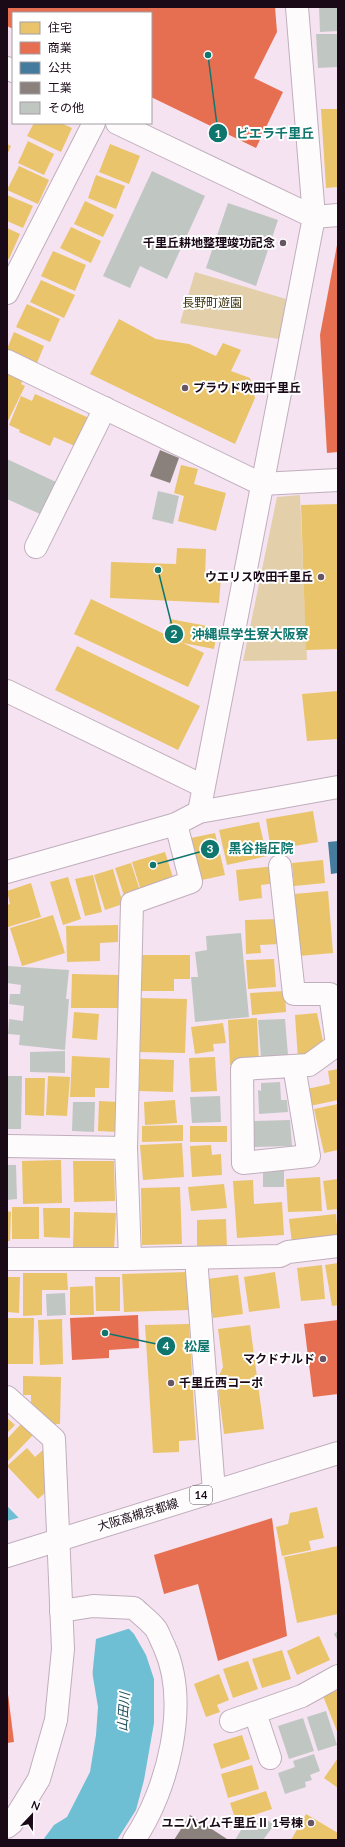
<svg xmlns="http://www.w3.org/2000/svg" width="345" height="1847" font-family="Lato,'Noto Sans JP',sans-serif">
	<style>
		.green { fill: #e3cfaa }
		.water { fill: #6ebfd4 }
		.pier { fill: #f5e3f1 }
		.homes { fill: #e9c46a }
		.shops { fill: #e76f51 }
		.public { fill: #457b9d }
		.industry { fill: #8a817c }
		.building { fill: #c0c7c3 }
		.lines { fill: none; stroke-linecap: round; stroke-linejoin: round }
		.street-casing { stroke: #c0aebc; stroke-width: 24 }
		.secondary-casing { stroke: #c0aebc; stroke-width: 24 }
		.primary-casing { stroke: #c0aebc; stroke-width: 24 }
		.street { stroke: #fefbfd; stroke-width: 22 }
		.secondary { stroke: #fefbfd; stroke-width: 22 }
		.primary { stroke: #fefbfd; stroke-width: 22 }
		.poi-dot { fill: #675563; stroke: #fff; stroke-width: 1.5 }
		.labels { text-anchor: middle; stroke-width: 4; stroke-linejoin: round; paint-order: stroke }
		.shield { fill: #fff; stroke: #5f535d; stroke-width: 1 }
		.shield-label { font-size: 11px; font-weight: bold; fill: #1a0917 }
		.poi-label { font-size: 12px; font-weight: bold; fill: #1a0917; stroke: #fff; text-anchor: end }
		.park-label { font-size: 12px; fill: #3b310b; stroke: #fff }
		.street-label { font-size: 12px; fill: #1a0917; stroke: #fff }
		.water-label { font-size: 13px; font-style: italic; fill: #1e505b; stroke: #fff }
		.leader { fill: none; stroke: #0f766e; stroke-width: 1.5 }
		.callout-dot { fill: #0f766e; stroke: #fff; stroke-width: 1.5 }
		.mark-label { font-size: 12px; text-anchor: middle; font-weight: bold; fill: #fff }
		.callout-label { font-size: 13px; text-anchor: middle; font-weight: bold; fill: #0f766e; stroke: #fff; stroke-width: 4; stroke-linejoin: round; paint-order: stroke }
	</style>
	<rect width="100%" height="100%" fill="#f5e3f1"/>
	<g class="green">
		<path d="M195 272 286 299 279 339 180 323Z"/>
		<path d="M300 495 307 660 243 661 277 497Z"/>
	</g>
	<path class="water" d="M7 1506 134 1634 146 1655 154 1679V1723L144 1780 136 1810 117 1840H43L54 1825 67 1817 90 1772 96 1735 98 1707 92 1671 7 1582Z"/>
	<path class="pier" d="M21 1517 131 1628 96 1639 92 1678 90 1672 7 1585V1521Z"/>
	<g class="homes">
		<path d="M321 109H338V187L326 188Z"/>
		<path d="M34 123H61L72 128 61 152 27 136Z"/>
		<path d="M28 141 54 154 44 175 18 163Z"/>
		<path d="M7 144 11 146 7 155Z"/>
		<path d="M110 144 140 156 129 184 99 172Z"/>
		<path d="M19 166 49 180 38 204 7 190Z"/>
		<path d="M96 175 125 186 116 209 88 198Z"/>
		<path d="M7 195 33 206 23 228 7 221Z"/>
		<path d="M85 201 114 215 103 237 74 224Z"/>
		<path d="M71 227 101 241 91 263 60 248Z"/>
		<path d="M7 228 20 234 9 259 7 258Z"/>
		<path d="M53 251 86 265 75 291 41 276Z"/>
		<path d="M41 280 75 295 64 318 30 302Z"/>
		<path d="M27 304 60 319 50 342 16 327Z"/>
		<path d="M119 319 156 339 189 344 216 356 223 343 241 350 231 371 250 378 255 398 235 444 90 374Z"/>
		<path d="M14 332 44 346 37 363 7 349Z"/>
		<path d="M7 372 23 380 21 384 25 386 7 423Z"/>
		<path d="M35 394 89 418 77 447 54 437 50 446 19 432 20 430 9 425 21 396 32 401Z"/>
		<path d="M181 465 198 469 194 484 226 493 216 531 178 521 184 496 174 493Z"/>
		<path d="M338 504V649L306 650 301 505Z"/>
		<path d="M177 548 206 549 205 577H221L219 603 110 598 111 562 176 564Z"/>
		<path d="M91 599 204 653 188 687 74 634Z"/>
		<path d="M170 619 218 628 214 649 183 643 168 629Z"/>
		<path d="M77 646 200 706 178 750 55 690Z"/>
		<path d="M338 691V739L307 741 302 694Z"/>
		<path d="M313 811 318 842 271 850 266 819Z"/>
		<path d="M259 822 267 856 227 865 219 830Z"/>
		<path d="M215 833 225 875 202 880 191 838Z"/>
		<path d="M165 852 175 884 142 894 132 862Z"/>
		<path d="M323 860 325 883 294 886 292 863Z"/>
		<path d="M131 863 142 897 126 902 115 868Z"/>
		<path d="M275 866 277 883 261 885 262 898 239 901 236 870Z"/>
		<path d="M113 869 123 904 105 910 94 875Z"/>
		<path d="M93 875 102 912 85 916 75 879Z"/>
		<path d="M68 877 81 919 63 925 50 882Z"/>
		<path d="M31 883 41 917 8 927 7 905 10 904 7 891Z"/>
		<path d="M328 891 333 953 299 956 294 894Z"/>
		<path d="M53 915 65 953 22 966 10 928Z"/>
		<path d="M278 919 279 944 260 945 261 953 246 954 245 920Z"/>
		<path d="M118 925V942L100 943V961L67 962 66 926Z"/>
		<path d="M141 955H190V979H174V991H141Z"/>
		<path d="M274 959 276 987 248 989 246 960Z"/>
		<path d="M72 974 119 975 118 1008H71Z"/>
		<path d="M285 991 286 1012 252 1015 250 993Z"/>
		<path d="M140 998 187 999 185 1053 138 1052Z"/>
		<path d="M74 1012 99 1014 97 1040 72 1038Z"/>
		<path d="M317 1013 323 1041 298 1059 295 1015Z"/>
		<path d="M257 1018 259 1063 230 1065 228 1020Z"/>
		<path d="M223 1023 226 1043 213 1044 214 1051 195 1054 191 1027Z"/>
		<path d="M72 1056 110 1058 109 1088H95V1097H70Z"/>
		<path d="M215 1057 217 1091 191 1092 189 1058Z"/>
		<path d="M140 1059 174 1060 173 1092 139 1091Z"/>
		<path d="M338 1069V1100L310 1106 307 1089 330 1084 328 1071Z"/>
		<path d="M48 1076 70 1077 67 1116 46 1115Z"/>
		<path d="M25 1078H45L44 1116 25 1115Z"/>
		<path d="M175 1100 177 1123 145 1125 144 1102Z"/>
		<path d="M99 1101 118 1102 117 1132 98 1131Z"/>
		<path d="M338 1104V1150L324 1153 314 1109Z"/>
		<path d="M183 1125V1141L142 1142V1126Z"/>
		<rect x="190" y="1126" width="37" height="16"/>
		<path d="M182 1143 184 1177 143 1180 140 1145Z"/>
		<path d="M211 1145 212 1155 221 1154 222 1175 192 1177 190 1146Z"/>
		<path d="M61 1160 62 1203 23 1204 22 1161Z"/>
		<path d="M73 1161H114L115 1201 74 1202Z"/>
		<path d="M320 1177 322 1211 288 1212 286 1179Z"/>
		<path d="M338 1179V1209L327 1210 323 1181Z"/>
		<path d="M253 1180 254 1204 282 1202 284 1235 237 1238 233 1181Z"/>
		<path d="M224 1184 227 1208 191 1211 188 1187Z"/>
		<path d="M180 1187 182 1244 142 1245 141 1188Z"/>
		<rect x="12" y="1207" width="27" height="32"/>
		<path d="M43 1208H70V1238L44 1237Z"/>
		<path d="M7 1211 11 1212 10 1241H7Z"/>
		<path d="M74 1212 116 1213 114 1249 73 1248Z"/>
		<path d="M336 1214 338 1238 292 1243 289 1219Z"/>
		<path d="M226 1219 227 1249H197V1220Z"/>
		<path d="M338 1263V1305L332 1306 325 1265Z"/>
		<path d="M322 1265 325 1299 301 1301 297 1268Z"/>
		<path d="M188 1272 189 1310 124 1312 122 1274Z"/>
		<path d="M275 1272 280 1308 249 1312 244 1277Z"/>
		<path d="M23 1273H67L68 1290H42V1315L23 1316Z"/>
		<path d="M238 1275 243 1314 213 1318 207 1279Z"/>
		<path d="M7 1277H20L19 1313 7 1312Z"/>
		<path d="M95 1277H120V1311H96Z"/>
		<path d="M93 1286 94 1315H70V1287Z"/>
		<path d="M7 1318H34L33 1364H7Z"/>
		<path d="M62 1319 63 1364 40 1365 38 1320Z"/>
		<path d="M189 1324 196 1440 179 1441V1452L153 1453 145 1325Z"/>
		<path d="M250 1325 264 1429 224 1434 217 1380 223 1367 218 1329Z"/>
		<path d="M23 1376 61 1377 60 1424H49L31 1405V1395H23Z"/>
		<path d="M7 1418 15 1425 7 1433Z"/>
		<path d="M21 1424 33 1435 7 1462V1439Z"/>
		<path d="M27 1448 35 1457 43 1450 45 1493 38 1499 7 1466Z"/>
		<path d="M317 1507 324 1538 309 1541 311 1550 282 1556 276 1527 288 1524 290 1513Z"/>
		<path d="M338 1546V1614L297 1623 284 1557Z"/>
		<path d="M319 1636 330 1660 297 1675 287 1651Z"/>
		<path d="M282 1650 291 1679 262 1688 252 1659Z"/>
		<path d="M248 1661 258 1689 233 1698 223 1669Z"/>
		<path d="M219 1674 229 1700 217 1705 220 1712 206 1717 194 1684Z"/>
		<path d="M338 1690V1730L337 1731 323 1696Z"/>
		<path d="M242 1735 250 1759 221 1769 213 1744Z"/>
		<path d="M338 1758V1788L324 1778Z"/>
		<path d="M252 1765 259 1789 228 1798 221 1774Z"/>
		<path d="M266 1791 272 1809 236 1821 230 1803Z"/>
		<path d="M306 1814 338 1833V1840H291Z"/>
	</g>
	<g class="shops">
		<path d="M7 7H275L277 32 254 78 283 92 256 148 151 97V13H13V29L7 26Z"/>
		<path d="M337 245 338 452 327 453 320 335Z"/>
		<path d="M138 1315 139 1348 109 1350V1358L72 1360 70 1318Z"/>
		<path d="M338 1320V1394L313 1397 304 1324Z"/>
		<path d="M272 1518 287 1636 218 1661 198 1584 164 1594 154 1555Z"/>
		<path d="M7 1686 14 1742 7 1743Z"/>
	</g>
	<path class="public" d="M338 841V873L331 874 328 842Z"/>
	<g class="industry">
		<path d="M160 450 179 458 170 483 150 476Z"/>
		<path d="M190 1815 227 1839 226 1840H174Z"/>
	</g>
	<g class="building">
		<path d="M319 7H338V31L320 32Z"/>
		<path d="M316 34H338V67L318 68Z"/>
		<path d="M152 171 205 196 167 279 140 266 130 288 103 276Z"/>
		<path d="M228 203 278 220 256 286 206 268Z"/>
		<path d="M7 459 56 482 40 514 7 499Z"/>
		<path d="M158 491 179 496 173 524 152 519Z"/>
		<path d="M241 933 249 1017 195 1022 191 977H198L195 952 207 950 206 936Z"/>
		<path d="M8 966 69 970 66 999H69L65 1050 19 1045 20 1035 8 1034 9 1019 23 1021 24 1006 9 1004 10 994H20L21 985 7 983Z"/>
		<path d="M285 1019 288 1055 261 1057 258 1020Z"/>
		<path d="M65 1051V1073L30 1072V1052Z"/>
		<path d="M7 1076H22L21 1129H7Z"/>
		<path d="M280 1082 281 1100H287L288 1112 259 1114 258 1090 261 1091V1083Z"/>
		<path d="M220 1096 221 1122 192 1123 190 1097Z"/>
		<path d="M73 1102H95L94 1132 72 1131Z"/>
		<path d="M290 1120 292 1146 254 1147 252 1121Z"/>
		<path d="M7 1165H16L17 1199 7 1200Z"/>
		<rect x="263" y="1170" width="21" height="17"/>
		<path d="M65 1293 66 1315 47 1316 46 1294Z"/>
		<path d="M338 1631V1641L334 1634Z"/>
		<path d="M326 1711 337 1745 318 1751 307 1717Z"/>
		<path d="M303 1718 314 1751 289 1759 278 1726Z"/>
		<path d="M314 1754 320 1771 310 1775 312 1780 305 1782 306 1787 285 1794 278 1773 295 1767 293 1761Z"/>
		<path d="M266 1819 274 1825 263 1840H235L241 1830Z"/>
	</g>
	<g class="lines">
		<g class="street-casing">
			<g id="street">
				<path d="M7 293 94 123"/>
				<path d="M7 361 261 484 338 480"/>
				<path d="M36 547 105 408"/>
				<path d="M7 691 203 786"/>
				<path d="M199 812 314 217 297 7"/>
				<path d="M280 866 294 994H330L337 1044"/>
				<path d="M7 872 176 824 199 812 338 787"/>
				<path d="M294 1066 309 1156 243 1163 242 1069 309 1065 338 1044"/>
				<path d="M7 1146 126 1148 132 903 191 882 176 824"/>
				<path d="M126 1148 130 1259"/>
				<path d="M196 1258 214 1491"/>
				<path d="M7 1259H130L280 1256 288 1252 338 1246"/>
				<path d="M7 1397 54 1439 63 1649 56 1720 39 1779 12 1823 7 1827"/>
				<path d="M61 1611 93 1606 134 1608C141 1615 150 1621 156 1629 159 1634 161 1640 164 1646 190 1703 168 1790 134 1840"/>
				<path d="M255 1713 270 1758"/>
				<path d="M231 1721 302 1696 338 1676"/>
			</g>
		</g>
		<g class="secondary-casing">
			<g id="secondary">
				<path d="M7 68 13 71"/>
				<path d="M117 123 314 217 338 215"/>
			</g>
		</g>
		<g class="primary-casing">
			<path id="primary" d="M7 1556 338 1453"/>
		</g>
		<use href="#street" class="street"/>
		<use href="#secondary" class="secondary"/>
		<use href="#primary" class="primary"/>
	</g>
	<g class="poi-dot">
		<circle cx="283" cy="243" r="4"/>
		<circle cx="185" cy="388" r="4"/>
		<circle cx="321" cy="577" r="4"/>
		<circle cx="323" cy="1359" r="4"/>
		<circle cx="171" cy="1383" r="4"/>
		<circle cx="311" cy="1823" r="4"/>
	</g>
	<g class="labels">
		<rect class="shield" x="190" y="1486" width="22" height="18" rx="3"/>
		<g class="shield-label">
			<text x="201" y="1499">14</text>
		</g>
		<g class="poi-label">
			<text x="275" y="247">千里丘耕地整理竣功記念</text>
			<text x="193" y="392" text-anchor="start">プラウド吹田千里丘</text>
			<text x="313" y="581">ウエリス吹田千里丘</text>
			<text x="315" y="1363">マクドナルド</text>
			<text x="179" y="1387" text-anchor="start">千里丘西コーポ</text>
			<text x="303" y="1827">ユニハイム千里丘Ⅱ 1号棟</text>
		</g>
		<g class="park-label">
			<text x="212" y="307">長野町遊園</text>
		</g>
		<g class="street-label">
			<text transform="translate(138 1515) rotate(-17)" y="4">大阪高槻京都線</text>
		</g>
		<g class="water-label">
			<text transform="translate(123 1712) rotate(-86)" y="5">山田川</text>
		</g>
	</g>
	<path class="leader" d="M208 55L218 133M158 570L174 634M153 865L210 849M105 1333L166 1346"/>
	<g class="callout-dot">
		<circle cx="208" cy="55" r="4"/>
		<circle cx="158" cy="570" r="4"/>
		<circle cx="153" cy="865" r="4"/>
		<circle cx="105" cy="1333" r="4"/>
		<circle cx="218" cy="133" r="10"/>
		<circle cx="174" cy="634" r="10"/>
		<circle cx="210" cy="849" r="10"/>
		<circle cx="166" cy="1346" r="10"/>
	</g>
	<g class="mark-label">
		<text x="218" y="138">1</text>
		<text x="174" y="638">2</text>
		<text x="210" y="853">3</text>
		<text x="166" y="1350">4</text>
	</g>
	<g class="callout-label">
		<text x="275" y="138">ビエラ千里丘</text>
		<text x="250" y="639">沖縄県学生寮大阪寮</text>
		<text x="261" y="853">黒谷指圧院</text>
		<text x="197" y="1351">松屋</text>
	</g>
	<rect width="345" height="1847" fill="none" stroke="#1a0917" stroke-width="16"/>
	<rect x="12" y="12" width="140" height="112" fill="#ffffff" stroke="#a39da2"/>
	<rect x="20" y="22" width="20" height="12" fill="#e9c46a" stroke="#a39da2"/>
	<text x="48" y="32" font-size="12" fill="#1a0917">住宅</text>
	<rect x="20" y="42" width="20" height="12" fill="#e76f51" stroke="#a39da2"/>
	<text x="48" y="52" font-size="12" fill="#1a0917">商業</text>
	<rect x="20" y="62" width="20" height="12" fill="#457b9d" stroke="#a39da2"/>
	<text x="48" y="72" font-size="12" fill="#1a0917">公共</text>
	<rect x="20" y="82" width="20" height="12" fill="#8a817c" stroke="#a39da2"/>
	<text x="48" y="92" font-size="12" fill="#1a0917">工業</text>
	<rect x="20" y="102" width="20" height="12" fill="#c0c7c3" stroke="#a39da2"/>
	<text x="48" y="112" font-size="12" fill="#1a0917">その他</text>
	<g transform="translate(32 1815) rotate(22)" stroke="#ffffff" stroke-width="3" paint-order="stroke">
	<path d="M0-3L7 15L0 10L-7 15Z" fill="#1a0917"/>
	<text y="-6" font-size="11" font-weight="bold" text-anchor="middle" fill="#1a0917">N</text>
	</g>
</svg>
